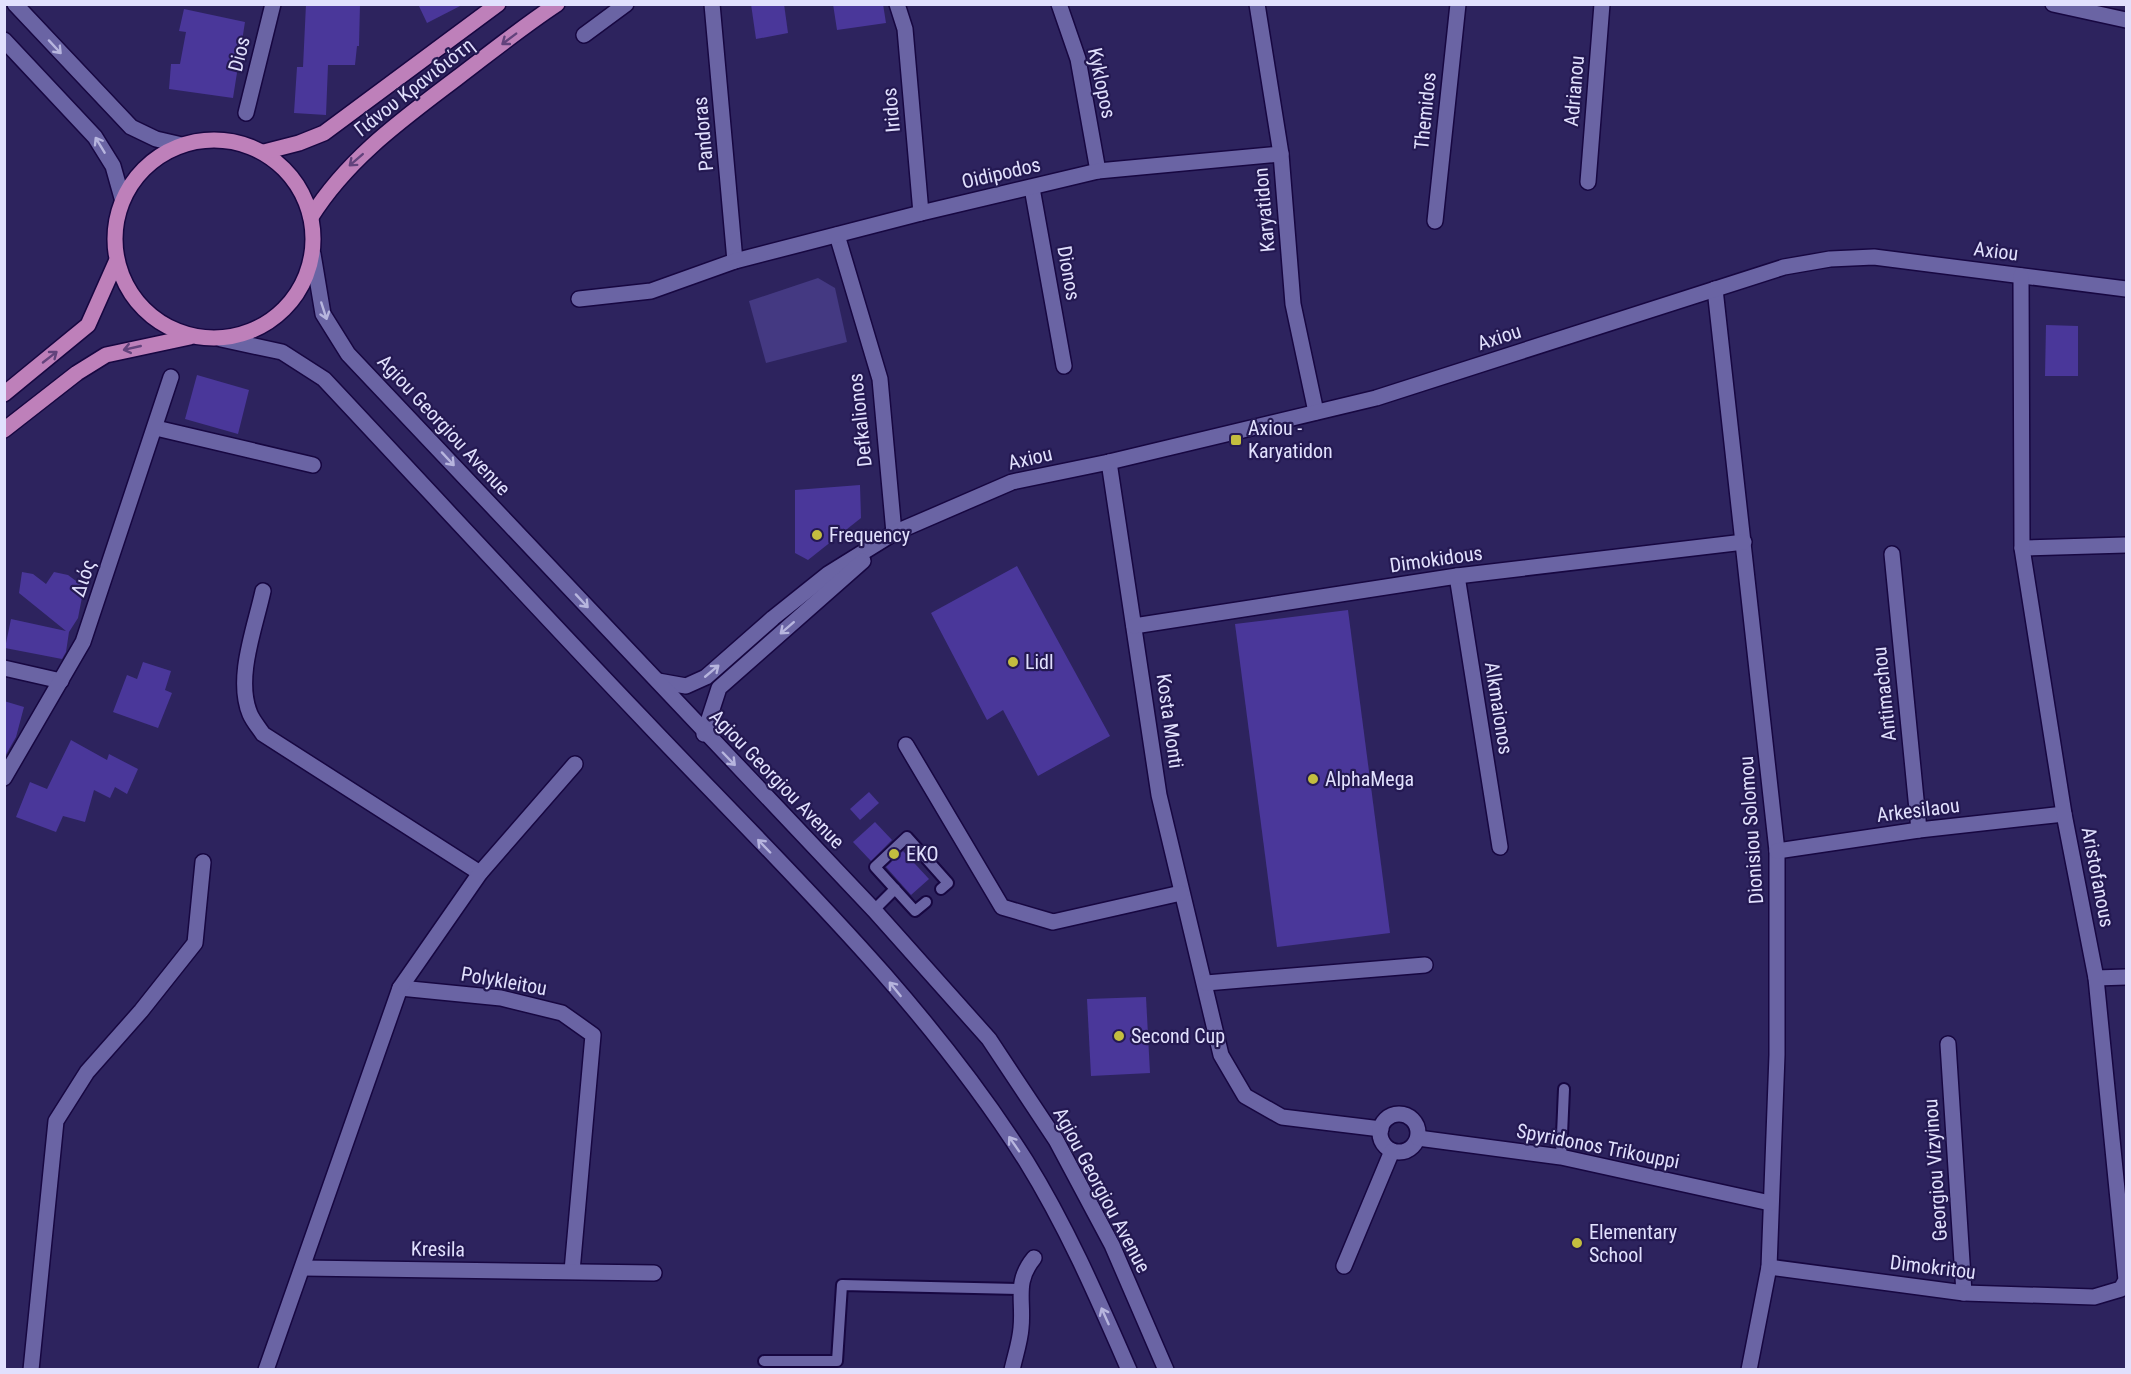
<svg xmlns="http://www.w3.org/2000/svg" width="2131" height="1374" font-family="'Roboto Condensed',sans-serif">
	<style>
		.green { fill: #443982 }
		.building { fill: #4a379a }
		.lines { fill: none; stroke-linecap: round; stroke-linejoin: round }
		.lane-casing { stroke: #170741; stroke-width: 14 }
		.street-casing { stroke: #170741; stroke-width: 18 }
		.secondary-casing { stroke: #170741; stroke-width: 18 }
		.primary-casing { stroke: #170741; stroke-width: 18 }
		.lane { stroke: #6a64a4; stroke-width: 10 }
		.street { stroke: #6a64a4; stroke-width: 15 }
		.secondary { stroke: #6a64a4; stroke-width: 15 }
		.primary { stroke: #be80ba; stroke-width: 15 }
		.oneway { stroke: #62427c }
		.oneway2 { stroke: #b7b5de }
		.poi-dot { fill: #c3bd3f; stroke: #241952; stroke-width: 2 }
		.labels { text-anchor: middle; stroke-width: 4.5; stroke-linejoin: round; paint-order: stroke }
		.street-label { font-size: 20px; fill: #e1e0fd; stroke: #241952 }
		.poi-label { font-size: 20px; fill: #e1e0fd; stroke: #241952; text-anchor: start }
	</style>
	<rect width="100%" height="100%" fill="#2d235e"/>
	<path class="green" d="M818 278 835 288 847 342 766 363 749 301Z"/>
	<g class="building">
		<path d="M306 4H360L359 46H357L355 65H328L326 115 294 113 297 67H303Z"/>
		<path d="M418 4H464L427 23Z"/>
		<path d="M751 4H784L788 33 756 39Z"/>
		<path d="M833 4H883L886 23 837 30Z"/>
		<path d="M184 9 245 22 233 98 169 89 171 64H180L186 32 179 31Z"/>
		<path d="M2046 325 2078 326V376H2045Z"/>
		<path d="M197 375 249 390 238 434 185 419Z"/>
		<path d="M860 485 861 518 808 560 795 553V490Z"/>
		<path d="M1017 566 1110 736 1038 776 1003 710 987 720 931 613Z"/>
		<path d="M22 572 33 574 46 584 54 572 68 575 84 587 78 618 69 632 66 652 62 659 5 648 11 619 66 631 19 593Z"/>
		<path d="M1348 610 1390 933 1277 947 1235 624Z"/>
		<path d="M143 662 171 671 165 690 172 693 158 728 113 712 127 675 137 679Z"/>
		<path d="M4 701 24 707 16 737 4 758Z"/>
		<path d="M71 740 107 760 109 754 138 769 127 794 115 787 110 798 94 790 85 822 63 816 56 832 16 817 30 782 47 789Z"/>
		<path d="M869 792 879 803 860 820 850 809Z"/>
		<path d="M875 822 892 840 871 861 853 842Z"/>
		<path d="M903 851 929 879 911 895 886 867Z"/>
		<path d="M1146 997 1150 1073 1091 1076 1087 999Z"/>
	</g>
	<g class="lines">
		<g class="lane-casing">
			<g id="lane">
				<path d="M926 902 915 911 875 867 907 837 948 883 941 889"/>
				<path d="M874 910 895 889"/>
				<path d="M1561 1157 1564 1089"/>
				<path d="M764 1361H837L842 1285 1020 1289"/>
			</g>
		</g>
		<g class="street-casing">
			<g id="street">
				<path d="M712 4 735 261"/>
				<path d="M897 4 905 29 921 213"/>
				<path d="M1059 4 1078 59 1098 171"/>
				<path d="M1257 4 1281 154 1293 304 1316 412"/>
				<path d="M2053 4 2126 20"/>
				<path d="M584 35 626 4"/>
				<path d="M246 113 273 4"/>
				<path d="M1588 182 1602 4"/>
				<path d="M1032 188 1064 366"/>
				<path d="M1435 221 1458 4"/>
				<path d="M837 235 880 379 894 533"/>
				<path d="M1715 289 1777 851V1055L1769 1267 1749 1370"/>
				<path d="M579 299 651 291 735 261 921 213 1098 171 1281 154"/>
				<path d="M156 428 313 465"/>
				<path d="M1109 462 1159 795 1221 1055 1245 1096 1282 1117 1381 1129"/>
				<path d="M2022 548 2126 545"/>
				<path d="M1892 554 1919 830"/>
				<path d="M1457 576 1500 847"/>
				<path d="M263 591C255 628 235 678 250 714 253 721 259 728 263 734L480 873"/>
				<path d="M1134 626 1457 576 1744 542"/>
				<path d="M4 668 61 681"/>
				<path d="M658 681 686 686 706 677 773 618 828 574 894 533 1012 482 1109 462 1376 398 1784 267 1830 259 1874 257 2126 289"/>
				<path d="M704 734 719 688 863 561"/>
				<path d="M906 745 1002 907 1053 922 1181 893"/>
				<path d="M4 778 83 642 171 377"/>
				<path d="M1777 851 1919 830 2064 814"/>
				<path d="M2096 978 2126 977"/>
				<path d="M1206 983 1425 965"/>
				<path d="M400 988 501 998 562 1013 593 1035 572 1271"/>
				<path d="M1948 1044 1964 1293"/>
				<circle cx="1399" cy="1133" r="19"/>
				<path d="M1418 1138 1561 1157 1770 1203"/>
				<path d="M1344 1266 1392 1151"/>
				<path d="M1769 1267 1964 1293 2094 1297 2121 1289 2126 1280 2096 978 2064 814 2022 548 2021 276"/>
				<path d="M303 1268 654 1273"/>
				<path d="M31 1370 56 1121 87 1072 141 1011 195 943 203 862"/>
				<path d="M266 1370 400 988 480 873 575 764"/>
				<path d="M1012 1370C1015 1356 1020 1342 1021 1328 1024 1300 1014 1282 1034 1258"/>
			</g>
		</g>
		<g class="secondary-casing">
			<g id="secondary">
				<path d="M15 4 131 127 156 139 182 145"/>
				<path d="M4 40 95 137 113 166 122 198"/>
				<path d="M313 254 323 314 348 354 874 910 989 1039 1056 1140 1112 1245 1166 1370"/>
				<path d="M221 339 282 352 324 379C430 492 535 606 642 718 776 860 921 995 1026 1161 1067 1227 1098 1299 1129 1370"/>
			</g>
		</g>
		<g class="primary-casing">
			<g id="primary">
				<circle cx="214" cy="239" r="99"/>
				<path d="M264 152 299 143 324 133 498 4"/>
				<path d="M311 217C348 158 403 119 457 78 490 53 522 27 557 4"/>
				<path d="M4 394 88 325 116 262"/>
				<path d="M4 430 77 373 106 355 190 337"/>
			</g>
		</g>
		<use href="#lane" class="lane"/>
		<use href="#street" class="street"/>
		<use href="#secondary" class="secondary"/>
		<use href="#primary" class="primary"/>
	</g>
	<defs><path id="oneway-shaft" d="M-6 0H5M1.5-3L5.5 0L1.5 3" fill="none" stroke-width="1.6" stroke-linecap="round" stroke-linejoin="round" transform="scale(1.5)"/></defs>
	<g class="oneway">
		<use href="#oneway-shaft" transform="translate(509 39) rotate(143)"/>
		<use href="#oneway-shaft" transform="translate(356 160) rotate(139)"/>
		<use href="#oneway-shaft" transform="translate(132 348) rotate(167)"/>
		<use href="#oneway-shaft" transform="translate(50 357) rotate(-38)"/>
	</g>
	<g class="oneway2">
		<use href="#oneway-shaft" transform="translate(55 47) rotate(47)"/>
		<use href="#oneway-shaft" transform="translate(100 145) rotate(-121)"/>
		<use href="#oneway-shaft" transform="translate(324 311) rotate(72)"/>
		<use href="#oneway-shaft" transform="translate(448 459) rotate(47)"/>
		<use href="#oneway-shaft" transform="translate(582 601) rotate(47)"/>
		<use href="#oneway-shaft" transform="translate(787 628) rotate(139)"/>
		<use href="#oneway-shaft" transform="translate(712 671) rotate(-40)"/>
		<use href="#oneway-shaft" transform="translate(729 759) rotate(46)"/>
		<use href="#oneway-shaft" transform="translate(764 846) rotate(-134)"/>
		<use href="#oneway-shaft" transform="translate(895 989) rotate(-129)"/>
		<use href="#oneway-shaft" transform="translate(1014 1144) rotate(-125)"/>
		<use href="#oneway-shaft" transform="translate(1105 1316) rotate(-114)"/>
	</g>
	<g class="poi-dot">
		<rect x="1230" y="434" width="12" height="12" rx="3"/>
		<circle cx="817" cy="535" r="6"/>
		<circle cx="1013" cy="662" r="6"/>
		<circle cx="1313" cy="779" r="6"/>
		<circle cx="894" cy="854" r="6"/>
		<circle cx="1119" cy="1036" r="6"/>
		<circle cx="1577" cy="1243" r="6"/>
	</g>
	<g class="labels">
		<g class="street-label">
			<text transform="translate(239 54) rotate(-76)" y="7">Dios</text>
			<text transform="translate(1102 83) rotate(78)" y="7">Kyklopos</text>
			<text transform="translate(414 87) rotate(-38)" y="7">Γιάνου Κρανιδιότη</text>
			<text transform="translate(1574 91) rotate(-85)" y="7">Adrianou</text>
			<text transform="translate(891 110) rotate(-95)" y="7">Iridos</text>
			<text transform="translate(1425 111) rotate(-84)" y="7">Themidos</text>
			<text transform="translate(703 134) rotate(-95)" y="7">Pandoras</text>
			<text transform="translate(1001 173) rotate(-13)" y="7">Oidipodos</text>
			<text transform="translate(1264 210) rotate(-95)" y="7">Karyatidon</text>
			<text transform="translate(1996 251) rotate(7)" y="7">Axiou</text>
			<text transform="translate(1069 273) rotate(80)" y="7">Dionos</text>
			<text transform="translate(1499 337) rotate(-18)" y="7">Axiou</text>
			<text transform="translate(860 420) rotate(-96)" y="7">Defkalionos</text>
			<text transform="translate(444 425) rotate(47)" y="7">Agiou Georgiou Avenue</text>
			<text transform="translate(1030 458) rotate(-13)" y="7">Axiou</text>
			<text transform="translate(1436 559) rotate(-8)" y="7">Dimokidous</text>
			<text transform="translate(83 578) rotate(-71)" y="7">Διός</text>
			<text transform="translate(1884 694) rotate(-96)" y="7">Antimachou</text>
			<text transform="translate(1499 708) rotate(81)" y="7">Alkmaionos</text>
			<text transform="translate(1170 721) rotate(82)" y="7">Kosta Monti</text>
			<text transform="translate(777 779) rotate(46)" y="7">Agiou Georgiou Avenue</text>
			<text transform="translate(1918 810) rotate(-7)" y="7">Arkesilaou</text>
			<text transform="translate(1751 830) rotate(-94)" y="7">Dionisiou Solomou</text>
			<text transform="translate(2098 877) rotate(79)" y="7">Aristofanous</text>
			<text transform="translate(504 981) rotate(10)" y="7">Polykleitou</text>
			<text transform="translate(1598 1146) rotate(11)" y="7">Spyridonos Trikouppi</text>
			<text transform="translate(1935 1170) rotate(-94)" y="7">Georgiou Vizyinou</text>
			<text transform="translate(1102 1190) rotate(62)" y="7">Agiou Georgiou Avenue</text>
			<text transform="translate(438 1249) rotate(1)" y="7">Kresila</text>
			<text transform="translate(1933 1267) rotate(7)" y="7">Dimokritou</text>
		</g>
		<g class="poi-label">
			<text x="1248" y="435">Axiou -<tspan x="1248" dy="23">Karyatidon</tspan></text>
			<text x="829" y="542">Frequency</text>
			<text x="1025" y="669">Lidl</text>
			<text x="1325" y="786">AlphaMega</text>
			<text x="906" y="861">EKO</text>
			<text x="1131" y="1043">Second Cup</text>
			<text x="1589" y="1239">Elementary<tspan x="1589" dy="23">School</tspan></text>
		</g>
	</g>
	<rect width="2131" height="1374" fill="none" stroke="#e1e0fd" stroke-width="12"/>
</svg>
